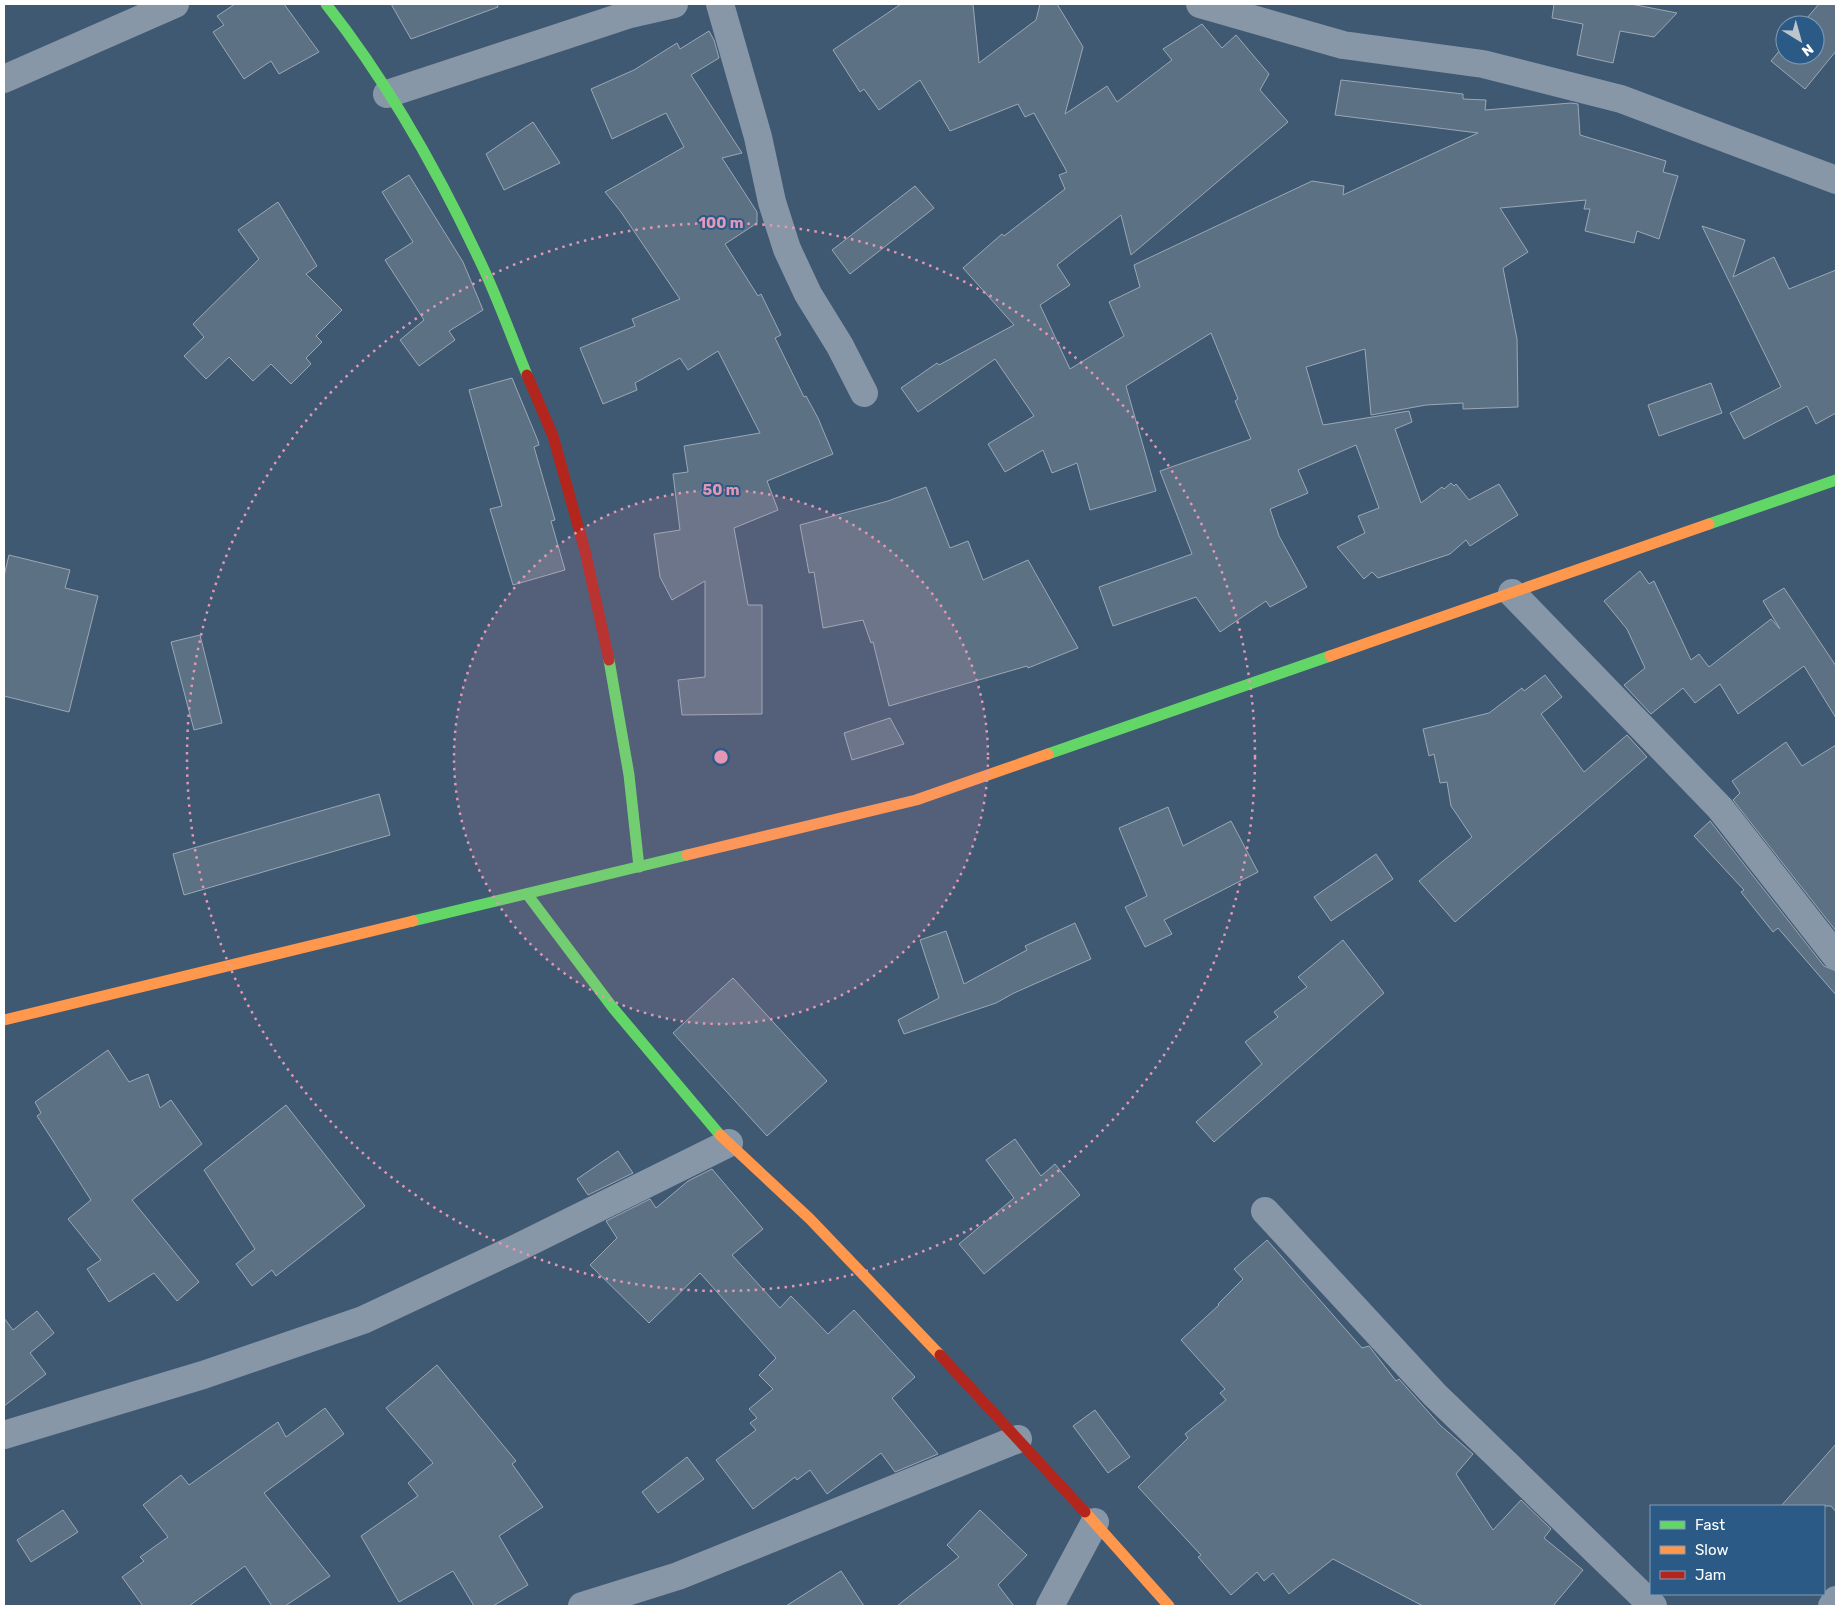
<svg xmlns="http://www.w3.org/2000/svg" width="1840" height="1610" font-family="Rubik,sans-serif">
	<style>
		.building { fill: #5d7184; stroke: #9aa8b6 }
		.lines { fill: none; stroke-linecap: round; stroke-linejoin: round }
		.street { stroke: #8797a8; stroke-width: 28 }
		.fast { stroke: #63d668; stroke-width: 11 }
		.slow { stroke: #ff974d; stroke-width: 11 }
		.jam { stroke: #b3261e; stroke-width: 11 }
		.ring { fill: none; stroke: #e497b5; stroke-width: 2.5; stroke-dasharray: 2.5 5 }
		.centre { fill: #e497b5; stroke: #2b5a87; stroke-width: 2.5 }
		.ring-label { font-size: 15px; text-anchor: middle; font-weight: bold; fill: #e497b5; stroke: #2b5a87; stroke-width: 4; stroke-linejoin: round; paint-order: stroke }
	</style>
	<rect width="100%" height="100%" fill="#405972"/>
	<g class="building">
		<path d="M235 4H284L319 52 279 74 271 61 244 79 213 32 224 25 217 16Z"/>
		<path d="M391 4H497L498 7 411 39Z"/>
		<path d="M901 4H973L979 63 1036 20 1040 4H1057L1083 47 1065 114 1107 86 1117 102 1172 60 1163 49 1202 24 1222 48 1236 35 1269 74 1260 90 1288 122 1131 255 1121 215 1057 265 1070 285 1040 305 1070 369 1124 336 1109 302 1140 287 1134 265 1312 181 1344 186 1343 195 1478 133 1335 115 1341 80 1463 94V99L1486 100 1485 110 1571 103 1578 104 1580 135 1666 161 1663 172 1678 176 1659 239 1637 231 1634 243 1585 231 1590 209H1584L1586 200 1500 208 1528 252 1503 268 1517 339 1518 407 1463 409V403L1426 405 1371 415 1365 349 1306 367 1323 425 1409 411 1412 422 1395 429 1421 503 1442 487 1444 489 1451 483 1454 486 1456 484 1469 500 1499 484 1518 515 1470 546 1466 540 1450 554 1378 578 1372 572 1364 579 1337 547 1365 533 1358 516 1379 508 1356 445 1298 470 1308 493 1270 509 1279 536 1307 587 1270 607 1266 601 1220 632 1196 597 1113 626 1099 587 1192 554 1160 471 1251 439 1235 401 1238 399 1211 333 1126 386 1156 491 1090 510 1077 463 1052 473 1043 450 1005 472 988 444 1034 416 995 359 918 412 901 388 937 363 939 365 1014 325 963 268 1002 234 1004 236 1065 189 1059 175 1067 172 1034 113 1025 117 1018 104 950 131 920 80 879 110 864 89 860 92 833 50Z"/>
		<path d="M1554 4H1631L1677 13 1654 37 1620 31 1613 63 1577 55 1583 24 1552 18Z"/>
		<path d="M1819 4H1836V51L1805 89 1771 61 1785 44V55H1815V25H1801Z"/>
		<path d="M709 31 714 40 719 58 691 75 742 153 722 158 757 212V223L725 244 758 296 761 294 781 335 775 338 804 397 806 396 818 418 833 454 767 481 778 510 734 528 748 605H762V714L682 715 678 680 705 677V581L672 600 660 577 654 534 680 530 673 474 688 472 684 446 760 433 718 351 688 370 680 358 635 383 637 390 603 404 580 348 635 326 632 319 680 299 621 212 605 192 684 147 666 113 612 139 591 89 634 70 677 43 680 49Z"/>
		<path d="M533 122 560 163 504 190 486 154Z"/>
		<path d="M409 175 463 262 483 310 449 331 455 340 419 366 400 340 424 320 385 260 413 242 382 192Z"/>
		<path d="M915 186 934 208 850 274 832 250Z"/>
		<path d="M278 202 317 266 306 274 342 310 316 336 322 342 306 358 311 364 291 384 271 364 253 381 229 357 206 379 184 356 204 337 193 324 259 259 238 230Z"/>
		<path d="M1702 226 1745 240 1733 277 1774 257 1789 289 1836 270V413L1816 424 1807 406 1744 439 1730 413 1781 387Z"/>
		<path d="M512 378 538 441 539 445 534 447 555 520 551 521 565 570 513 585 490 509 502 506 469 390Z"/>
		<path d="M1711 383 1722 413 1659 436 1648 405Z"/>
		<path d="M926 487 950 548 968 541 983 580 1028 560 1078 648 1028 668 1027 666 889 706 873 642 871 643 863 620 823 628 814 572 809 573 800 525 888 501Z"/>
		<path d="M9 555 70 570 65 588 98 596 69 712 4 696V576Z"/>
		<path d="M1640 571 1649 584 1654 581 1691 660 1699 654 1709 667 1771 619 1780 629 1763 601 1784 588 1836 666V718L1804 666 1738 714 1720 684 1695 703 1683 688 1651 714 1624 685 1645 668 1627 629 1604 601Z"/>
		<path d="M200 635 222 723 194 730 171 642Z"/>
		<path d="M1545 675 1562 697 1541 714 1584 772 1627 735 1647 757 1455 922 1419 881 1472 837 1451 806 1447 782 1440 783 1434 754 1429 756 1423 729 1489 713 1522 688 1524 691Z"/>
		<path d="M890 718 904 744 852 760 844 733Z"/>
		<path d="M1786 742 1802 766 1836 745V931L1733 800 1740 793 1732 781Z"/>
		<path d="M379 794 390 835 184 895 173 854Z"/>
		<path d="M1168 807 1183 846 1231 821 1258 872 1164 920 1172 934 1145 947 1125 907 1147 896 1119 828Z"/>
		<path d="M1710 821 1824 966 1836 971V995L1778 928 1773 932 1741 892 1744 890 1694 836Z"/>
		<path d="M1376 854 1393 879 1331 921 1314 897Z"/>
		<path d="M1075 923 1091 959 1014 993 996 1003 904 1034 898 1020 939 998 920 940 946 931 964 984 1027 950 1025 946Z"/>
		<path d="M1343 940 1384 993 1214 1142 1196 1122 1262 1064 1245 1042 1278 1017 1274 1012 1307 987 1298 977Z"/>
		<path d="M733 978 827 1081 767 1136 673 1033Z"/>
		<path d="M108 1050 129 1082 148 1074 160 1108 171 1100 202 1144 132 1200 199 1282 177 1301 154 1273 109 1302 87 1269 101 1260 68 1219 91 1200 37 1116 41 1113 35 1102Z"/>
		<path d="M286 1105 365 1206 276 1276 272 1270 252 1286 236 1264 255 1249 204 1170Z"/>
		<path d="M1015 1139 1041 1176 1055 1164 1080 1195 984 1274 959 1244 1014 1198 986 1160Z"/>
		<path d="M618 1151 633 1173 588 1195 577 1179Z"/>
		<path d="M712 1169 763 1229 732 1255 780 1308 791 1296 828 1334 854 1310 915 1377 892 1398 938 1454 895 1472 881 1453 827 1494 810 1470 797 1480 795 1477 753 1509 716 1460 756 1430 750 1423 757 1418 749 1409 773 1389 759 1375 776 1358 700 1273 649 1323 590 1265 617 1238 606 1221 650 1199 656 1208 688 1181Z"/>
		<path d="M1267 1240 1362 1348 1369 1346 1396 1381 1399 1379 1440 1425 1473 1454 1456 1474 1493 1530 1521 1500 1551 1529 1544 1538 1583 1570 1553 1606H1423L1333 1559 1289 1594 1273 1573 1264 1581 1257 1572 1231 1595 1198 1557 1201 1555 1138 1487 1188 1438 1185 1434 1226 1400 1220 1393 1225 1389 1181 1340 1219 1305 1218 1304 1243 1279 1234 1269Z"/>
		<path d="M37 1311 54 1333 30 1353 46 1374 4 1406V1318L13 1330Z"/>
		<path d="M437 1365 516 1461 512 1464 543 1507 499 1536 528 1585 493 1606H474L453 1571 399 1602 361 1536 418 1496 408 1483 433 1463 386 1408Z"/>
		<path d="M325 1408 344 1434 264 1493 330 1576 285 1606H272L245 1566 189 1606H143L122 1577 144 1561 140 1557 168 1537 143 1505 181 1475 189 1485 278 1422 286 1437Z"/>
		<path d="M1095 1410 1130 1457 1108 1473 1073 1426Z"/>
		<path d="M1836 1444V1512L1831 1506H1781Z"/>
		<path d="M687 1457 704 1479 658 1513 642 1492Z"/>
		<path d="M63 1510 78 1532 31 1562 17 1540Z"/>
		<path d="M980 1510 1027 1555 998 1585 1014 1606H897L959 1557 947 1545Z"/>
		<path d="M841 1571 864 1606H786Z"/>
	</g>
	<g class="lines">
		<g class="street">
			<path d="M720 4 758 137 772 202 787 249 808 294 840 346 864 393"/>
			<path d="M1200 4 1343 45 1483 64 1621 99 1836 180"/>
			<path d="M4 79 175 4"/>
			<path d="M387 94 630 14 674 4"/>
			<path d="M1512 593 1720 808 1836 956"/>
			<path d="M1265 1211 1435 1395 1653 1606"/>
			<path d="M4 1435 203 1375 363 1320 521 1246 729 1143"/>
			<path d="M582 1606 678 1576 1018 1439"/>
			<path d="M1050 1606 1095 1522"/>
			<path d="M1832 1606 1836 1600"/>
		</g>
		<g class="fast">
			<path d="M326 4C387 81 437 170 479 259 497 296 511 336 527 375"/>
			<path d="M1709 524 1836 480"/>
			<path d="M609 660 629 775 639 867"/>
			<path d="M1048 754 1330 656"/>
			<path d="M527 894 613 1008 720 1135"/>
			<path d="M413 921 687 855"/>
		</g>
		<g class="slow">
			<path d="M1330 656 1709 524"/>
			<path d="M687 855 916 800 1048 754"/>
			<path d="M4 1020 413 921"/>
			<path d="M720 1135 810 1219 940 1355"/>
			<path d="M1085 1512 1169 1606"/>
		</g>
		<g class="jam">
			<path d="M527 375 553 436 585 551 609 660"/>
			<path d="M940 1355 1085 1512"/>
		</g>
	</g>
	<circle cx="721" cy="757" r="267" fill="#e497b5" fill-opacity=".12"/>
	<g class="ring">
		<circle cx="721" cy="757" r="267"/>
		<circle cx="721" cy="757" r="534"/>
	</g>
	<circle cx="721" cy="757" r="8" class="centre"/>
	<g class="ring-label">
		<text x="721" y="228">100 m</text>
		<text x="721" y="495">50 m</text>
	</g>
	<rect width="1840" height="1610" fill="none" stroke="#ffffff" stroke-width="10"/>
	<rect x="1650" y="1505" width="175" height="90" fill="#2b5a87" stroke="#809cb7"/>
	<rect x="1660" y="1521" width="25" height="8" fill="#63d668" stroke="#809cb7"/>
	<text x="1695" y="1530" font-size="15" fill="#ffffff">Fast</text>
	<rect x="1660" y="1546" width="25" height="8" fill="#ff974d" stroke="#809cb7"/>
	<text x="1695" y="1555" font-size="15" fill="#ffffff">Slow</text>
	<rect x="1660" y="1571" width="25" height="8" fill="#b3261e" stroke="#809cb7"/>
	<text x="1695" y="1580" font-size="15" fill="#ffffff">Jam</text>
	<g transform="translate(1800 40) rotate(143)"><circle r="24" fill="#2b5a87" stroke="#809cb7"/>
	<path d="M0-4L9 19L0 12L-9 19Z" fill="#bcc5ce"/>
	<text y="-8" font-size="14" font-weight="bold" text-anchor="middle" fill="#ffffff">N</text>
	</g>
</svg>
